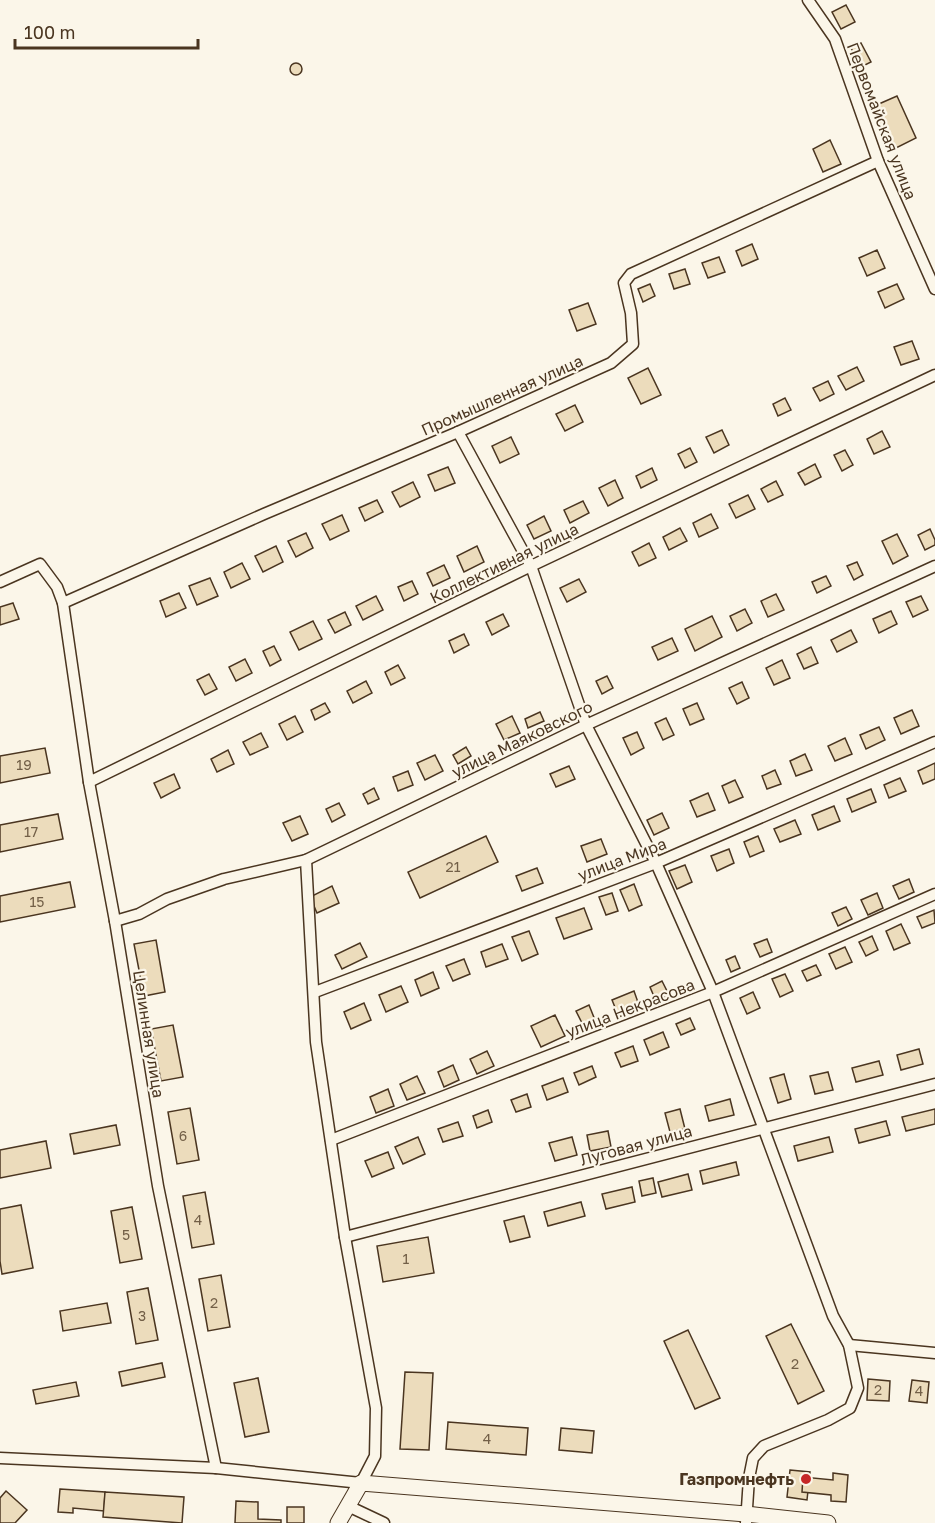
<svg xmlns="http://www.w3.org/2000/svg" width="935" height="1523" font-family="'Golos Text',sans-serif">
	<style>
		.building { fill: #ecdcbc; stroke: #4a3520; stroke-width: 1.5 }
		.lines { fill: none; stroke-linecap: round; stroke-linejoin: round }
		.street-casing { stroke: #4a3520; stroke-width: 13 }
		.secondary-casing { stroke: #4a3520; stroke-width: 17 }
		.street { stroke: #fbf6e9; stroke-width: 10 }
		.secondary { stroke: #fbf6e9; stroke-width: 15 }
		.poi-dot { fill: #c62828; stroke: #fbf6e9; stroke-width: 2 }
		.labels { text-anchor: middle; stroke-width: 4.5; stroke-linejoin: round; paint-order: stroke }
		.number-label { font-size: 14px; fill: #725f47 }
		.street-label { font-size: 16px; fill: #4a3520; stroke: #fbf6e9 }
		.poi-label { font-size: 16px; font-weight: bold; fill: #4a3520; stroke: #fbf6e9; text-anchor: end }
	</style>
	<rect width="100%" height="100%" fill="#fbf6e9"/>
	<g class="building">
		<path d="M846 5 855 22 841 29 832 12Z"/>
		<path d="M861 43 871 62 861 67 851 48Z"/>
		<circle cx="296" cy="69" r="6"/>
		<path d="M897 96 916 138 892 150 872 107Z"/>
		<path d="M830 140 841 164 823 172 813 149Z"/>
		<path d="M752 244 758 259 742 266 736 251Z"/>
		<path d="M877 250 885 268 867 276 859 258Z"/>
		<path d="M719 257 725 272 708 278 702 263Z"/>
		<path d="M685 269 690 284 674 289 669 274Z"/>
		<path d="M650 284 655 296 643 302 638 289Z"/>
		<path d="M897 284 904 299 885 308 878 292Z"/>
		<path d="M588 303 596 324 577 331 569 310Z"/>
		<path d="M912 341 919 359 901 365 894 347Z"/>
		<path d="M857 367 864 381 846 390 838 376Z"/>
		<path d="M648 368 661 395 641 404 628 378Z"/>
		<path d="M828 381 834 394 820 401 813 388Z"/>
		<path d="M785 398 791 410 778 416 773 404Z"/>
		<path d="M575 405 583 422 565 431 556 414Z"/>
		<path d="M722 430 729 445 714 453 706 437Z"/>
		<path d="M882 431 890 447 874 454 867 439Z"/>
		<path d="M511 437 519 454 500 463 492 446Z"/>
		<path d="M690 448 697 462 685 468 678 454Z"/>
		<path d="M845 450 853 465 842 471 834 455Z"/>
		<path d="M815 464 821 477 805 485 798 473Z"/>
		<path d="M448 467 455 483 435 491 428 475Z"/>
		<path d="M652 468 657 480 641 488 636 476Z"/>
		<path d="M615 480 623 498 608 506 599 488Z"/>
		<path d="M776 481 783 495 768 502 761 489Z"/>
		<path d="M413 482 420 497 400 507 392 492Z"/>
		<path d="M748 495 755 509 736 518 729 504Z"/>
		<path d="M377 500 383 512 365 521 359 508Z"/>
		<path d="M583 501 589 513 570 523 564 510Z"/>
		<path d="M711 514 718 528 699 537 693 523Z"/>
		<path d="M342 515 349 531 330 540 322 524Z"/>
		<path d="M544 516 551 531 534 539 527 525Z"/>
		<path d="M680 528 687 541 669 550 663 537Z"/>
		<path d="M930 529 935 540V545L925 550 918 535Z"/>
		<path d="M306 533 313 548 296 557 288 541Z"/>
		<path d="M897 534 908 556 893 564 882 541Z"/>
		<path d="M649 543 656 558 639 566 632 552Z"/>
		<path d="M276 546 283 562 263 572 255 556Z"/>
		<path d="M477 546 484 562 464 572 457 556Z"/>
		<path d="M857 562 863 575 854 580 847 566Z"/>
		<path d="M242 563 250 579 231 588 224 572Z"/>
		<path d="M444 565 450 578 433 586 427 573Z"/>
		<path d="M826 576 831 586 817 593 812 582Z"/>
		<path d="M210 578 218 596 197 605 189 586Z"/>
		<path d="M579 579 586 592 567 602 560 588Z"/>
		<path d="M412 581 418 594 404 601 398 587Z"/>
		<path d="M179 593 186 608 166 617 160 601Z"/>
		<path d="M776 594 784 610 768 617 761 601Z"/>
		<path d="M376 596 383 610 363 620 356 606Z"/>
		<path d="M921 596 928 610 913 617 906 602Z"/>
		<path d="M13 603 19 619 0 625V607Z"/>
		<path d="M745 609 752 623 737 631 730 616Z"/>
		<path d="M891 611 897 624 879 633 873 619Z"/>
		<path d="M345 612 351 625 335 633 328 620Z"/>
		<path d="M503 614 509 626 492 635 486 622Z"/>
		<path d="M712 616 722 637 695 651 685 629Z"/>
		<path d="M313 621 322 639 299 650 290 632Z"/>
		<path d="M851 630 857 642 837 652 831 640Z"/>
		<path d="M464 634 469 645 454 653 449 641Z"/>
		<path d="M672 638 678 651 658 660 652 647Z"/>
		<path d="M274 646 281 660 270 666 263 651Z"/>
		<path d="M811 647 818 663 804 669 797 654Z"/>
		<path d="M245 659 252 673 236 681 229 667Z"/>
		<path d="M782 660 790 678 774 685 766 668Z"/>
		<path d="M398 665 405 678 391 685 385 672Z"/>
		<path d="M209 674 217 689 205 695 197 680Z"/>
		<path d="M607 676 613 688 602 694 596 681Z"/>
		<path d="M366 681 372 693 353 703 347 691Z"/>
		<path d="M742 682 749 698 737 704 729 688Z"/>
		<path d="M325 703 330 712 315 720 311 710Z"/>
		<path d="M697 703 704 719 690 725 683 709Z"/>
		<path d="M912 710 919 726 901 734 894 718Z"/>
		<path d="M540 712 544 721 528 728 525 719Z"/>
		<path d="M295 716 303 732 287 740 279 724Z"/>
		<path d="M512 716 520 733 504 740 496 724Z"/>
		<path d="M666 718 674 735 663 740 655 723Z"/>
		<path d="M879 727 885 740 866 749 860 735Z"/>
		<path d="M637 732 644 748 631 755 623 738Z"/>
		<path d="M261 733 268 747 250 755 243 742Z"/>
		<path d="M845 738 852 754 835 761 828 746Z"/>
		<path d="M466 747 471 756 458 764 453 755Z"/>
		<path d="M45 748 50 773 0 783V756Z"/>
		<path d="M228 750 234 764 217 772 211 759Z"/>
		<path d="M805 754 812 770 796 776 790 761Z"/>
		<path d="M435 755 443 771 425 780 417 763Z"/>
		<path d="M935 763V779L923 784 918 771Z"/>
		<path d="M569 766 575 779 556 787 550 774Z"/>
		<path d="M775 770 781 784 767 789 762 776Z"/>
		<path d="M408 771 413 785 398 791 393 777Z"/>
		<path d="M174 774 180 788 161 798 154 783Z"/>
		<path d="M900 778 906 791 889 798 884 785Z"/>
		<path d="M735 780 743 797 729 803 722 786Z"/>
		<path d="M374 788 379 799 368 804 363 794Z"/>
		<path d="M871 789 876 802 852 812 847 799Z"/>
		<path d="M708 793 715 810 697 817 690 801Z"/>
		<path d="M339 803 345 815 332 822 326 809Z"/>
		<path d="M834 806 840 821 818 830 812 815Z"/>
		<path d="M662 813 669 828 654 835 647 820Z"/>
		<path d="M58 814 63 839 0 852V825Z"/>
		<path d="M300 816 308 834 292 841 283 823Z"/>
		<path d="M795 820 801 834 780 842 774 829Z"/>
		<path d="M486 836 498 862 420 898 408 872Z"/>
		<path d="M758 836 764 851 750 857 744 842Z"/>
		<path d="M601 839 607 854 587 862 581 846Z"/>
		<path d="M729 849 734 863 717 871 711 856Z"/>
		<path d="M685 865 692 882 677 889 669 871Z"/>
		<path d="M537 868 543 883 522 891 516 876Z"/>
		<path d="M909 879 914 892 899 899 893 886Z"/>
		<path d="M70 882 75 907 0 922V896Z"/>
		<path d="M634 884 642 905 629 911 620 890Z"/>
		<path d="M332 886 339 903 317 913 310 897Z"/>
		<path d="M612 893 618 911 606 915 599 897Z"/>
		<path d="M877 893 883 908 868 915 861 900Z"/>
		<path d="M846 907 852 919 838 926 832 913Z"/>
		<path d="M584 908 592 929 564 939 556 918Z"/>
		<path d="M934 910 935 923 922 928 917 917Z"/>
		<path d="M901 924 910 943 894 950 886 931Z"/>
		<path d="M529 931 538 954 522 961 512 937Z"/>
		<path d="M872 936 878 950 866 956 859 942Z"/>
		<path d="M767 939 772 952 760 957 754 944Z"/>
		<path d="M156 940 165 992 144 996 134 944Z"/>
		<path d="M360 943 367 957 342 969 335 955Z"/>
		<path d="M502 944 508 959 486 967 481 952Z"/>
		<path d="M845 947 852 962 836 969 829 954Z"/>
		<path d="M735 956 740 968 731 972 726 960Z"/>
		<path d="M464 959 470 974 453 981 446 966Z"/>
		<path d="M816 965 821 975 807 981 802 971Z"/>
		<path d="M433 972 439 988 421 996 415 980Z"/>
		<path d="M785 974 793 991 780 997 772 979Z"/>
		<path d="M662 981 669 995 656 1001 650 987Z"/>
		<path d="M401 986 408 1002 386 1012 379 995Z"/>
		<path d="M634 991 640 1008 619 1017 612 1000Z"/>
		<path d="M753 992 760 1008 747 1014 740 998Z"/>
		<path d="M364 1003 371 1020 351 1029 344 1012Z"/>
		<path d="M589 1005 595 1020 583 1025 576 1011Z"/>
		<path d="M555 1015 565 1036 541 1047 531 1026Z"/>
		<path d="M690 1018 695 1029 681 1035 676 1024Z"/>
		<path d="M173 1025 183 1077 161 1081 151 1029Z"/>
		<path d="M663 1032 669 1047 650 1055 644 1040Z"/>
		<path d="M633 1046 638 1061 621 1067 615 1053Z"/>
		<path d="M919 1049 923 1064 901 1070 897 1055Z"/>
		<path d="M487 1051 494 1066 477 1074 470 1059Z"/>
		<path d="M879 1061 883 1075 856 1082 852 1068Z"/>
		<path d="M453 1065 459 1080 444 1087 438 1072Z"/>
		<path d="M592 1066 596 1077 579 1085 574 1073Z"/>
		<path d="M828 1072 833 1090 815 1094 810 1076Z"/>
		<path d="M784 1074 791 1099 778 1103 770 1078Z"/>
		<path d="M417 1076 425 1093 407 1100 400 1084Z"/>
		<path d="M563 1078 568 1092 547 1100 542 1086Z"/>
		<path d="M388 1089 394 1106 376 1113 370 1097Z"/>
		<path d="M527 1094 531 1107 516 1112 511 1100Z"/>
		<path d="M730 1099 734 1115 709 1121 705 1106Z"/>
		<path d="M190 1108 199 1160 177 1164 168 1112Z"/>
		<path d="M680 1109 685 1129 670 1132 665 1113Z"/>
		<path d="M935 1109V1124L906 1131 902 1117Z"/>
		<path d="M488 1110 492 1122 477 1128 473 1116Z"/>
		<path d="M886 1121 890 1135 859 1143 855 1129Z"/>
		<path d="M458 1122 463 1136 443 1142 438 1129Z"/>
		<path d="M116 1125 120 1145 74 1154 70 1134Z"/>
		<path d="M608 1131 611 1147 590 1151 587 1135Z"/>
		<path d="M418 1137 425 1154 403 1164 395 1147Z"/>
		<path d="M572 1137 577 1155 555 1161 549 1143Z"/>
		<path d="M829 1137 833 1152 798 1161 794 1146Z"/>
		<path d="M46 1141 51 1168 0 1178V1150Z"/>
		<path d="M388 1152 394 1168 372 1177 365 1161Z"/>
		<path d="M736 1162 739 1175 703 1184 700 1171Z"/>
		<path d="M688 1174 692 1190 662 1197 658 1182Z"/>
		<path d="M653 1178 656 1193 642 1196 639 1181Z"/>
		<path d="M632 1187 635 1202 606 1209 602 1194Z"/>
		<path d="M205 1192 214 1244 192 1248 183 1196Z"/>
		<path d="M581 1202 585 1216 548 1226 544 1212Z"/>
		<path d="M21 1205 33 1268 2 1274 0 1261V1209Z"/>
		<path d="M132 1207 142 1259 120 1263 111 1211Z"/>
		<path d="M524 1216 530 1237 510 1242 504 1221Z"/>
		<path d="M428 1237 434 1273 383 1282 377 1246Z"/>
		<path d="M221 1275 230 1327 208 1331 199 1279Z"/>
		<path d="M148 1288 158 1340 136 1344 127 1292Z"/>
		<path d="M107 1303 111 1323 63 1331 60 1311Z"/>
		<path d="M791 1324 824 1391 798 1404 766 1336Z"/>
		<path d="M688 1330 720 1398 695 1409 664 1341Z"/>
		<path d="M162 1363 165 1377 122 1386 119 1372Z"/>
		<path d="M405 1372 433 1373 429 1450 400 1449Z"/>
		<path d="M258 1378 269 1432 245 1437 234 1383Z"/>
		<path d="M868 1379 890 1381 889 1401 867 1400Z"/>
		<path d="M912 1380 929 1382 927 1403 909 1401Z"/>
		<path d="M76 1382 79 1396 36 1404 33 1390Z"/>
		<path d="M448 1422 528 1428 526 1455 446 1449Z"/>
		<path d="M561 1428 594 1431 592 1453 559 1450Z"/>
		<path d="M790 1470 810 1472 807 1500 787 1497Z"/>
		<path d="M833 1473 848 1475 846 1502 831 1501V1495L802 1492 803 1477 833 1480Z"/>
		<path d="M60 1489 105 1492 104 1511 73 1508V1513L58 1512Z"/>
		<path d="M6 1491 27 1510 15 1523H0V1498Z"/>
		<path d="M105 1492 184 1497 182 1523 103 1517Z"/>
		<path d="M236 1501 258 1502V1519L281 1520V1523H235Z"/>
		<rect x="287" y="1507" width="17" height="16"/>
	</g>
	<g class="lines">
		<g class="street-casing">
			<g id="street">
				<path d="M808 0 835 39 878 161 935 289"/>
				<path d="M458 432 531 566 586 725 656 863 713 992 833 1316 849 1345 858 1388 850 1408 828 1420 764 1446 753 1458 749 1478 746 1523"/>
				<path d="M0 582 40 564 57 587 63 603 89 782 115 921 158 1186 216 1468"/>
				<path d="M63 603 264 514 458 432 611 363 633 344 631 313 624 283 631 274 878 161"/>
				<path d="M89 782 531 566 935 375"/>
				<path d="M115 921 139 914 167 899 224 879 306 860 586 725 935 566"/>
				<path d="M315 992 656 863 935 742"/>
				<path d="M331 1140 713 992 935 894"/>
				<path d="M345 1237 935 1084"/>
				<path d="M849 1345 935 1353"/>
				<path d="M0 1458 216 1468 361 1483 375 1456 376 1408 345 1237 316 1042 306 860"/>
				<path d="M348 1506 384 1523"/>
			</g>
		</g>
		<g class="secondary-casing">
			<path id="secondary" d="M338 1523 361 1483 746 1514 828 1523"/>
		</g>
		<use href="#street" class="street"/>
		<use href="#secondary" class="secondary"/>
	</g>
	<circle class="poi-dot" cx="806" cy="1479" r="6"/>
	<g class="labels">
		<g class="number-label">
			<text x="24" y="770">19</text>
			<text x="31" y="837">17</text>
			<text x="453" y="872">21</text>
			<text x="37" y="907">15</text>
			<text x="183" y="1141">6</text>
			<text x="198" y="1225">4</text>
			<text x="126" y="1240">5</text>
			<text x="406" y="1264">1</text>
			<text x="214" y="1308">2</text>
			<text x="142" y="1321">3</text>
			<text x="795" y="1369">2</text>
			<text x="878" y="1395">2</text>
			<text x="919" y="1396">4</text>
			<text x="487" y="1444">4</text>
		</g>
		<g class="street-label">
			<text transform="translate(882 121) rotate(69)" y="6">Первомайская улица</text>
			<text transform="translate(502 395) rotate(-24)" y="6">Промышленная улица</text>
			<text transform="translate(504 563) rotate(-26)" y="6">Коллективная улица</text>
			<text transform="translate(522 739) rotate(-26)" y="6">улица Маяковского</text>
			<text transform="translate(622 859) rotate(-21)" y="6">улица Мира</text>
			<text transform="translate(630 1008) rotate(-21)" y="6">улица Некрасова</text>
			<text transform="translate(149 1034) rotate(81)" y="6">Целинная улица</text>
			<text transform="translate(636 1145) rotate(-15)" y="6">Луговая улица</text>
		</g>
		<g class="poi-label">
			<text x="794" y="1485">Газпромнефть</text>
		</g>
	</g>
	<path d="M15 39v9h183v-9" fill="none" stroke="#4a3520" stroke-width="3"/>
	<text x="24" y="39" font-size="18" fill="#4a3520" stroke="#fbf6e9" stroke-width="4.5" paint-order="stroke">100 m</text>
</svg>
